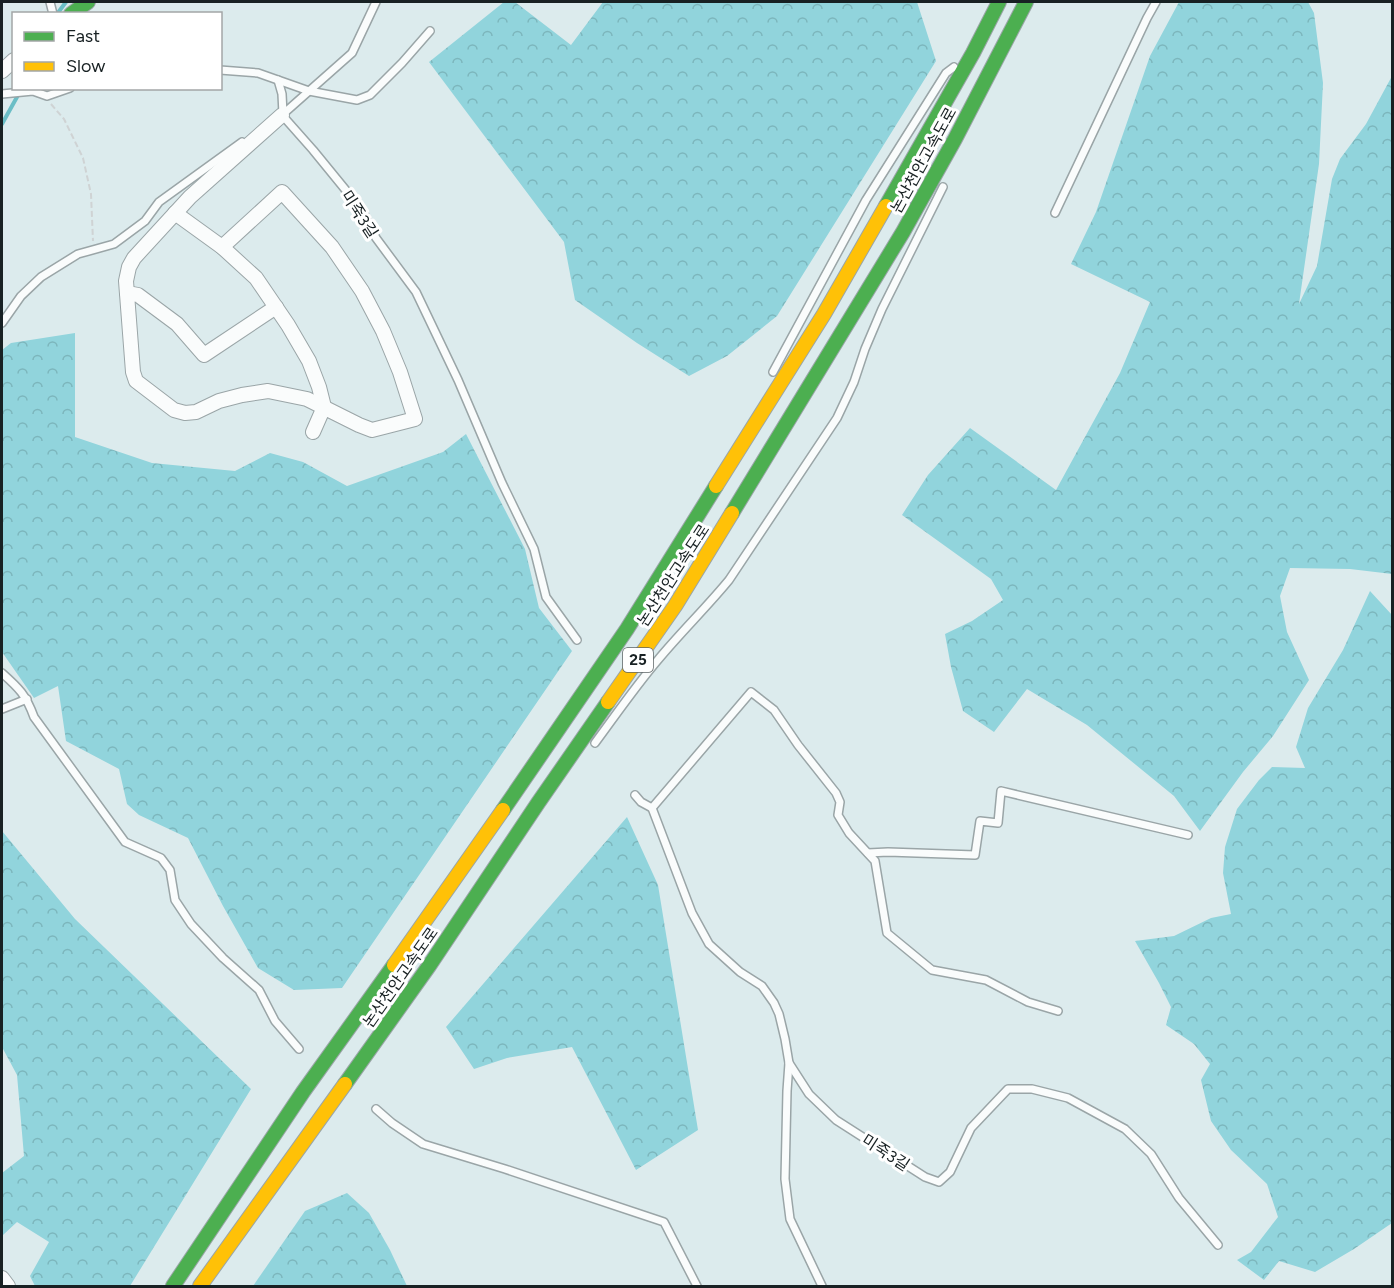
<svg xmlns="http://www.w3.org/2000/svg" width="1394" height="1288" font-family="Figtree,'Noto Sans KR',sans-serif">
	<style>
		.forest { fill: url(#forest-crowns) }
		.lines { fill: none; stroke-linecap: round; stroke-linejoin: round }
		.stream { stroke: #6bbec6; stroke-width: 4 }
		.lane-casing { stroke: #9aa5a7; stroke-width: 10 }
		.street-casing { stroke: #9aa5a7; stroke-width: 16 }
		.fast-casing { stroke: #9aa5a7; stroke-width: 16 }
		.slow-casing { stroke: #9aa5a7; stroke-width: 16 }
		.path { stroke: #cfd3d4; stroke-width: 2; stroke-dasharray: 6 3; stroke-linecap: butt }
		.lane { stroke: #fafcfc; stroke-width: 7 }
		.street { stroke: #fafcfc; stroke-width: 14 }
		.fast { stroke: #4caf50; stroke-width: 14 }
		.slow { stroke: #ffc107; stroke-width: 14 }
		.labels { text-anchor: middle; stroke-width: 6; stroke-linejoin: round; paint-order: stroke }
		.shield { fill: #fff; stroke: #5d6465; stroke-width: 1.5 }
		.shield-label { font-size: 15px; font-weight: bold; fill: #182123 }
		.street-label { font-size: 16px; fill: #182123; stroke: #fff }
	</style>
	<defs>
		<pattern id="forest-crowns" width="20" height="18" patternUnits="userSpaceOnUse" patternTransform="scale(1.5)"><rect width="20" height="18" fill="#91d4dc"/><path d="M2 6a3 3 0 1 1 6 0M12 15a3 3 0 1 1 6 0" fill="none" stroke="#7cb6bc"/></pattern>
	</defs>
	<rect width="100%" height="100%" fill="#dcebed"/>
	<g class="forest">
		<path d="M504 2H515L571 45 603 2H917L936 61 777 316 727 356 689 376 637 343 575 300 564 242 429 62Z"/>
		<path d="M1179 2H1308L1314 13 1323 83 1319 164 1299 304 1317 266 1332 179 1340 159 1366 124 1392 76V574L1350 569 1290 568 1280 596 1287 632 1309 680 1273 736 1243 772 1200 831 1174 796 1087 725 1027 689 994 732 963 711 951 667 945 634 972 621 1003 600 991 579 902 515 928 475 970 428 1056 490 1120 373 1150 302 1071 264 1096 212 1150 56Z"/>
		<path d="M75 333V437L152 463 235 471 270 453 303 462 347 486 443 452 466 434 525 549 539 608 572 651 342 988 294 990 258 968 223 906 188 838 139 815 127 804 119 769 66 741 58 686 34 698 2 652V350L11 343Z"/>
		<path d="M1370 591 1392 615V1223L1354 1249 1315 1272 1279 1261 1264 1280 1237 1260 1251 1252 1278 1217 1267 1184 1231 1150 1211 1121 1201 1080 1210 1064 1194 1044 1166 1025 1171 1007 1159 983 1135 941 1174 936 1211 918 1231 914 1223 873 1225 847 1237 809 1259 780 1272 767 1305 768 1296 747 1308 708 1343 650Z"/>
		<path d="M627 817 658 885 698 1130 636 1170 572 1047 507 1058 474 1069 446 1027Z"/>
		<path d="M2 831 75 919 251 1089 130 1286H35L30 1276 49 1242 17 1222 3 1235 2 1233V1173L24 1156 17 1075 2 1047Z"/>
		<path d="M347 1193 369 1213 390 1250 407 1286H253L305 1211Z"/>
	</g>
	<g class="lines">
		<g class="stream">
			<path d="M57 14 66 2"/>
			<path d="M2 124 22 88"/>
		</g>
		<g class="lane-casing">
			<g id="lane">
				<path d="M50 2 53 14"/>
				<path d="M220 70 258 73 309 91 357 100 370 95 402 63 430 31"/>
				<path d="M278 80 282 94 283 114"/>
				<path d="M2 94 33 91 47 96 70 88"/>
				<path d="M282 115 352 53 376 2"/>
				<path d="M281 116 282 115 313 150 362 210 376 238 416 292 458 380 502 483 534 549 546 597 577 640"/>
				<path d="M1055 213 1147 18 1156 2"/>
				<path d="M2 323 21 296 41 277 78 254 114 244 145 221 159 202 242 142"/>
				<path d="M773 372 866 200 946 73 954 67"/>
				<path d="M2 673C19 688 26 695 34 717L125 842 161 858 170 870 175 900 191 924 223 958 259 990 275 1021 299 1049"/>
				<path d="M2 709 27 699"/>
				<path d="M595 743C615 716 635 687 657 661 680 633 706 608 729 580L837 418 854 382 865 349 882 309 943 187"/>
				<path d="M635 795 641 802 652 808 692 913 709 944 740 972 762 986 774 1003 779 1014 785 1039 789 1063 809 1094 836 1120 925 1177 939 1182 950 1172 971 1128 1008 1089H1032L1068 1098 1125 1129 1151 1154 1179 1198 1218 1245"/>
				<path d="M652 808 751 692 774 710 798 745 836 793 840 802 838 815 849 833 875 861 887 933 932 970 986 980 1028 1002 1058 1011"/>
				<path d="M868 853 888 852 975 855 980 821 998 823 1001 791 1188 835"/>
				<path d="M789 1063 787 1091 785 1179 790 1219 822 1286"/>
				<path d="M376 1109 392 1123 423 1144 505 1169 664 1222 697 1286"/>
			</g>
		</g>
		<g class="street-casing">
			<g id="street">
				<path d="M2 71 14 60"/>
				<path d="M175 213 222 247 256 278 288 325 309 361 319 387 324 407 313 432"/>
				<path d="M222 247 282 192 332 247 362 291 383 331 400 372 415 419 372 430 359 425 307 399 268 391 242 395 219 401 196 412 185 413 174 410 136 381 133 372 126 281 129 267 134 258 190 197 282 115"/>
				<path d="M127 293 138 295 177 324 204 355 276 307"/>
				<path d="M2 1278 8 1286"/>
			</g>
		</g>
		<g class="fast-casing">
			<g id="fast">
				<path d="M71 14 88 2"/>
				<path d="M886 206 973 53 999 2"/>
				<path d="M732 513 903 232 955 139 1026 2"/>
				<path d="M503 810 627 629 716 486"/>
				<path d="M345 1084 429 966 538 803 608 702"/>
				<path d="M173 1286 303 1092 394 965"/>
			</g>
		</g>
		<g class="slow-casing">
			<g id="slow">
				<path d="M716 486 824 314 886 206"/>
				<path d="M608 702 675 606 732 513"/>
				<path d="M394 965 503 810"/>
				<path d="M200 1286 345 1084"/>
			</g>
		</g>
		<path class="path" d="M51 104 64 119 83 158 91 194 93 241"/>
		<use href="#lane" class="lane"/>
		<use href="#street" class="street"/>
		<use href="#fast" class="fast"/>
		<use href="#slow" class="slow"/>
	</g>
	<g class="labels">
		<rect class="shield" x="623" y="648" width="30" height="24" rx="4.5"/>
		<g class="shield-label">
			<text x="638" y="665">25</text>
		</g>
		<g class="street-label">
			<text transform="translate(923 160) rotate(-61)" y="6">논산천안고속도로</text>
			<text transform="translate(360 214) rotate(57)" y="6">미죽3길</text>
			<text transform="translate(673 575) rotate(-57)" y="6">논산천안고속도로</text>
			<text transform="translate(400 977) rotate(-55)" y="6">논산천안고속도로</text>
			<text transform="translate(886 1152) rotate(33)" y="6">미죽3길</text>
		</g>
	</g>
	<rect width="1394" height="1288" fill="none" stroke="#182123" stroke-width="6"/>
	<rect x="12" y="12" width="210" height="78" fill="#ffffff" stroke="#a3a6a7" stroke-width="1.5"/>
	<rect x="24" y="32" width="30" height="9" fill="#4caf50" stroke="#a3a6a7" stroke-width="1.5"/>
	<text x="66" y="42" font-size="18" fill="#182123">Fast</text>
	<rect x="24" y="62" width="30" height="9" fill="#ffc107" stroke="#a3a6a7" stroke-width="1.5"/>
	<text x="66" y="72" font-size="18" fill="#182123">Slow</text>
</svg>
